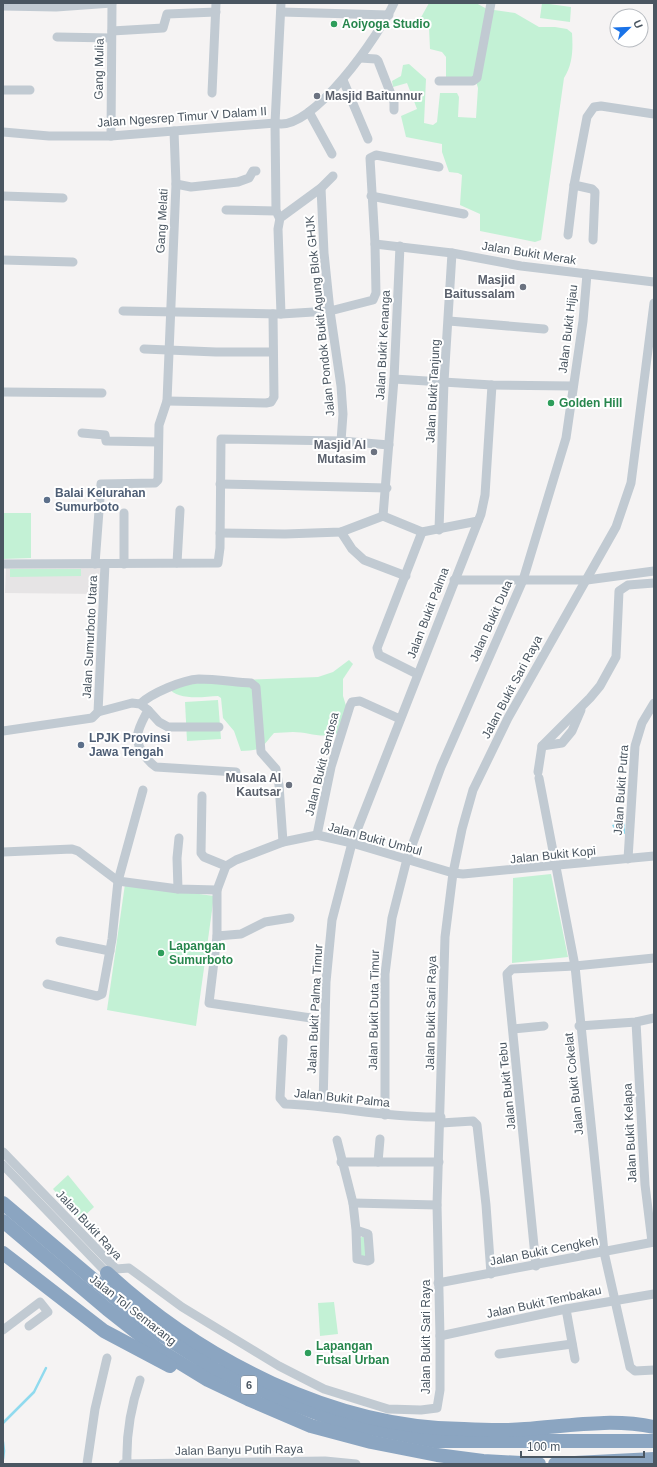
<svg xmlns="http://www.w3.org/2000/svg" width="657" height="1467" font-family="Helvetica,sans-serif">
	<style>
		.education { fill: #e6e4e5 }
		.green { fill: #c3f1d5 }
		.water { fill: #90daee }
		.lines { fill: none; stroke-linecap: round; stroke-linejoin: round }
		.stream { stroke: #90daee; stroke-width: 2.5 }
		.minor { stroke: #c1cad2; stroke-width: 9 }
		.highway { stroke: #8ba5c1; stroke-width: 14 }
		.leisure-dot { fill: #2e9e5b; stroke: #fff; stroke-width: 1.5 }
		.worship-dot { fill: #6b7280; stroke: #fff; stroke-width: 1.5 }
		.service-dot { fill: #5c6f8a; stroke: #fff; stroke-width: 1.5 }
		.labels { text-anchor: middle; stroke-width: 4; stroke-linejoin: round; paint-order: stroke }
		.shield { fill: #fff; stroke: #808990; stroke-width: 1 }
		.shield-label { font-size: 11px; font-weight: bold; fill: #4a5661 }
		.leisure-label { font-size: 12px; font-weight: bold; fill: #27864d; stroke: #fff; text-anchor: start }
		.street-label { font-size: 12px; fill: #4a5661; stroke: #fff }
		.worship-label { font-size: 12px; font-weight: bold; fill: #5b616d; stroke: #fff; text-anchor: end }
		.service-label { font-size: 12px; font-weight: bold; fill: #4e5e75; stroke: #fff; text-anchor: start }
	</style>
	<rect width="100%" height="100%" fill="#f5f3f3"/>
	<path class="education" d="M6 567 100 568 99 594 5 593Z"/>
	<g class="green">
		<path d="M429 3H476L487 9 515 13 539 27H555L567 29 572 33C573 49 573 64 564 78L541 240 535 242 480 231V214L460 205 462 175 458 173 449 172 442 152V144L406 137 401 116 417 109 407 83 393 87 392 81 401 76 403 65 409 64 426 79 424 123 433 125 437 122 440 93H457L459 97 458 117 476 118 478 88 475 78H446V57L442 52 430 49 429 28 419 21Z"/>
		<path d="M542 3 571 7 570 22 540 18Z"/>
		<path d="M3 513H31V558L3 559Z"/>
		<path d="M10 569H81V576L10 577Z"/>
		<path d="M349 660 353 664 343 679V696L347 709 340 732C324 740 309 732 293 732 287 732 280 733 274 733 260 749 263 750 241 751L234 731 223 718 221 698 218 696C202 697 177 701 168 687L215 681 318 677 333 672Z"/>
		<path d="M218 700 221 739 187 741 185 702Z"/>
		<path d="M551 874 568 957 512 963 513 878Z"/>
		<path d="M125 884 214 896 196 1026 107 1010Z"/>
		<path d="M68 1175 94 1207 80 1220 53 1189Z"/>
		<path d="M363 1236 366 1238V1258L360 1257V1238Z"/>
		<path d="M334 1302 338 1334 320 1336 318 1303Z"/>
	</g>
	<path class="water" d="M625 822V834L614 829 612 825Z"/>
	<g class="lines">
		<g class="stream">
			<path d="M3 1423 34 1392 46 1368"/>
			<path d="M3 1442 4 1451 3 1459"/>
		</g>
		<g class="minor">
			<path d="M3 6 56 7 112 3"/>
			<path d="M281 12 389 15"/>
			<path d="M112 31 163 28 167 14 216 12"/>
			<path d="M57 37 111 38"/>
			<path d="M360 58 376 59 378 61 394 102V110"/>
			<path d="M343 80 368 139"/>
			<path d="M439 81H473L477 78 491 3"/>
			<path d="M3 90H30"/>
			<path d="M212 93 216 3"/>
			<path d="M309 112 332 154"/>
			<path d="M3 132 49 136H111L275 123C311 135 381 32 394 3"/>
			<path d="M111 136 112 3"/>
			<path d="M439 167 376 155 370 158 375 244 452 253 521 266 654 282"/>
			<path d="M176 184 191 187 238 182 249 178 253 171H256"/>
			<path d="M574 185 592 189 595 192 593 240"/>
			<path d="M321 188 324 253 330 311 341 386 343 414 341 441"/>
			<path d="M3 196 63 198"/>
			<path d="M371 196 464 214"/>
			<path d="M226 210 276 211 279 217"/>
			<path d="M276 211 275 123 281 3"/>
			<path d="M568 235 574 185 587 117 594 107 601 106 654 114"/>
			<path d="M3 260 73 262"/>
			<path d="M123 311 281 314 330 311 373 300 376 293 375 244"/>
			<path d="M281 314 278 229 280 218 321 188 333 176"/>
			<path d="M449 321 544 329"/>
			<path d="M144 349 216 352H273"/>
			<path d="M394 379 492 385 573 386"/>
			<path d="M3 392 102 393"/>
			<path d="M167 401 266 403 271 402 274 397 273 314"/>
			<path d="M82 433 105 435 106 441 158 442"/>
			<path d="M220 484 387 488"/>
			<path d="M124 513V564"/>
			<path d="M383 516 394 379 400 246"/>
			<path d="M383 516 422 532 478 521"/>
			<path d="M439 530 444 382 452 253"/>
			<path d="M341 532 352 549 364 560 406 576"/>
			<path d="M220 533 285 534 341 532 383 516"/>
			<path d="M177 563 180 510"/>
			<path d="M3 564 218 563 220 548 221 439 341 441 389 445"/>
			<path d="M95 564 101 484 155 483 158 480 159 425 167 401 176 184 174 131"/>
			<path d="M454 580H587L654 571"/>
			<path d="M417 674 379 655 377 648 422 532"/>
			<path d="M140 704C152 693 182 680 199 679 216 679 234 682 251 683L256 687 261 752 276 769 279 785 283 842"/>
			<path d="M148 710 159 722 168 727H219"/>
			<path d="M98 712 132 703 140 704 148 710C139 728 131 738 145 756 148 760 151 764 156 767L236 772"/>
			<path d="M3 731 92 718 98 712 105 564"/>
			<path d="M542 746 562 743 572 731 581 710"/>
			<path d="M538 772 542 746 590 698 600 686 616 657 619 591 628 585 654 583"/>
			<path d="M539 778 575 966 604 1252 630 1367 635 1371 654 1370"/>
			<path d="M202 796 201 853 204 857 226 866"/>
			<path d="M317 835 331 767 350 706 352 702 360 701 400 719"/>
			<path d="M3 852 72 849 78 851 118 881 178 889 217 890 226 866 236 860 283 842 317 835 352 843 453 873 463 874 654 856"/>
			<path d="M628 859 635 746 642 723 654 703"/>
			<path d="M178 889 177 858 179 838"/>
			<path d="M217 890V936L241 934 265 922 290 918"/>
			<path d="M217 936 209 1003 311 1018"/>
			<path d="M60 941 110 951"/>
			<path d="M47 984 97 996 102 994 112 939 118 881 143 790"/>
			<path d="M636 1022 645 1185 652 1242"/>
			<path d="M579 1026 636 1022 654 1018"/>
			<path d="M513 1029 544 1026"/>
			<path d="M283 1039 280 1098 285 1104C338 1106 388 1118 441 1117"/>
			<path d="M323 1106 326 982 332 920 352 843 481 514 485 495 492 385"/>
			<path d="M385 1115V974L392 918 407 859 441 767 523 580 566 438 583 321 587 274"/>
			<path d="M441 1123 473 1121 477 1125 486 1205 491 1274"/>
			<path d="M337 1140 353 1203 356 1230 357 1259 368 1261 370 1260 368 1234 356 1230"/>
			<path d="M3 1152 116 1269"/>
			<path d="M341 1162H439"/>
			<path d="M378 1162 380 1139"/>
			<path d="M3 1165 107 1273 116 1269 129 1268 182 1307 279 1366 324 1389 388 1409 421 1410 437 1408 440 1390V1336L437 1205 445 937 453 873 462 829 473 790 508 718 616 527 631 483 654 303"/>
			<path d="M353 1203 437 1205"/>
			<path d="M536 1266 507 974 512 969 575 966 654 958"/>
			<path d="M438 1283 654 1242"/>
			<path d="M566 1309 575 1359"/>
			<path d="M3 1330 40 1302 48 1312 29 1326"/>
			<path d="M440 1336 566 1309 654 1294"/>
			<path d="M499 1354 572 1344"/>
			<path d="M87 1464 95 1409 107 1358"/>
			<path d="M123 1464 325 1461 356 1464"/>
			<path d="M127 1464C126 1434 130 1409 140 1380"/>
		</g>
		<g class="highway">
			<path d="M3 1203 127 1308 162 1335 215 1369 285 1401 319 1414 353 1425 434 1441H654"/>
			<path d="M3 1221 107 1309 159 1350 208 1380 248 1399 311 1426 371 1442 437 1455 483 1461 539 1464"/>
			<path d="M3 1253 104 1331 170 1366"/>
			<path d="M107 1273C202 1360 333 1428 464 1429 484 1430 505 1431 525 1429 568 1426 611 1418 654 1427"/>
			<path d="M555 1464 654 1459"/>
		</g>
	</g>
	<g class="leisure-dot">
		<circle cx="334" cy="24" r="4"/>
		<circle cx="551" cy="403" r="4"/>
		<circle cx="161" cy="953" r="4"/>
		<circle cx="308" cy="1353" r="4"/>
	</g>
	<g class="worship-dot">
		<circle cx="317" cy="96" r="4"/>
		<circle cx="523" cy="287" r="4"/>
		<circle cx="374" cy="452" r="4"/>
		<circle cx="289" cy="785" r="4"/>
	</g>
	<g class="service-dot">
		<circle cx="47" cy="500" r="4"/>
		<circle cx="81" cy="745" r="4"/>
	</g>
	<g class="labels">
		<rect class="shield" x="241" y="1376" width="16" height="18" rx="3"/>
		<g class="shield-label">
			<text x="249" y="1389">6</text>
		</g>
		<g class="leisure-label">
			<text x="342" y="28">Aoiyoga Studio</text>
			<text x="559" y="407">Golden Hill</text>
			<text x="169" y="950">Lapangan<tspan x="169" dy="14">Sumurboto</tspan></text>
			<text x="316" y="1350">Lapangan<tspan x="316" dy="14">Futsal Urban</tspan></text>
		</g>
		<g class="street-label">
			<text transform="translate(99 69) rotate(-89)" y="4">Gang Mulia</text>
			<text transform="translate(182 117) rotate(-4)" y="4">Jalan Ngesrep Timur V Dalam II</text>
			<text transform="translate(162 221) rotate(-87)" y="4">Gang Melati</text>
			<text transform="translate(529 253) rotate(9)" y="4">Jalan Bukit Merak</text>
			<text transform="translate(320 316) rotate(-96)" y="4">Jalan Pondok Bukit Agung Blok GHJK</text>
			<text transform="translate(568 329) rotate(-83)" y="4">Jalan Bukit Hijau</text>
			<text transform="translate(383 345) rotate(-87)" y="4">Jalan Bukit Kenanga</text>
			<text transform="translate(433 391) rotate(-87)" y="4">Jalan Bukit Tanjung</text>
			<text transform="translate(428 613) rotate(-69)" y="4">Jalan Bukit Palma</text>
			<text transform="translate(491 621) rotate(-66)" y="4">Jalan Bukit Duta</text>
			<text transform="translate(90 637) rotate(-87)" y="4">Jalan Sumurboto Utara</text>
			<text transform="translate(512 687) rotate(-62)" y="4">Jalan Bukit Sari Raya</text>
			<text transform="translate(322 764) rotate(-76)" y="4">Jalan Bukit Sentosa</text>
			<text transform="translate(621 790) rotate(-86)" y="4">Jalan Bukit Putra</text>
			<text transform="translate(375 839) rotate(15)" y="4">Jalan Bukit Umbul</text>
			<text transform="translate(553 855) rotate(-6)" y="4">Jalan Bukit Kopi</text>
			<text transform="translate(315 1009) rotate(-87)" y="4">Jalan Bukit Palma Timur</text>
			<text transform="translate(374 1010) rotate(-89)" y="4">Jalan Bukit Duta Timur</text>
			<text transform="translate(431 1013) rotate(-89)" y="4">Jalan Bukit Sari Raya</text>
			<text transform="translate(574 1084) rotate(-96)" y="4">Jalan Bukit Cokelat</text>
			<text transform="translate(507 1086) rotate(-96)" y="4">Jalan Bukit Tebu</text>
			<text transform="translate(342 1098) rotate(6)" y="4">Jalan Bukit Palma</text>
			<text transform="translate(630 1133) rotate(-93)" y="4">Jalan Bukit Kelapa</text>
			<text transform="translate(89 1225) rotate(47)" y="4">Jalan Bukit Raya</text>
			<text transform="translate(544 1251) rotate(-11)" y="4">Jalan Bukit Cengkeh</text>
			<text transform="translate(544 1302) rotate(-12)" y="4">Jalan Bukit Tembakau</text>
			<text transform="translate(133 1310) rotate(38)" y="4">Jalan Tol Semarang</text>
			<text transform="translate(426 1337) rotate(-90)" y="4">Jalan Bukit Sari Raya</text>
			<text transform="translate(239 1450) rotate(-1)" y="4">Jalan Banyu Putih Raya</text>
		</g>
		<g class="worship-label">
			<text x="325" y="100" text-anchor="start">Masjid Baitunnur</text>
			<text x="515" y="284">Masjid<tspan x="515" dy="14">Baitussalam</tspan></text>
			<text x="366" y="449">Masjid Al<tspan x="366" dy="14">Mutasim</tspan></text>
			<text x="281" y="782">Musala Al<tspan x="281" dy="14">Kautsar</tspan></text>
		</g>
		<g class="service-label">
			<text x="55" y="497">Balai Kelurahan<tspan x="55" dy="14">Sumurboto</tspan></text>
			<text x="89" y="742">LPJK Provinsi<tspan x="89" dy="14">Jawa Tengah</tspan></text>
		</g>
	</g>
	<rect width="657" height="1467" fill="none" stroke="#4a5661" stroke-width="8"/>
	<g transform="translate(629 28) rotate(67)"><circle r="19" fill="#ffffff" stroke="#b7bbc0"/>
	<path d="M0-3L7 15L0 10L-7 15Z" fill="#1a73e8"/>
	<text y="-6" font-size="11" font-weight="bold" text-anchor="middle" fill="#4a5661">U</text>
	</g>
	<path d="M521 1451v6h123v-6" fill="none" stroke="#4a5661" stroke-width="2"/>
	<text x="527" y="1451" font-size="12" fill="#4a5661" stroke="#ffffff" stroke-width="3" paint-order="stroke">100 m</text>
</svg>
